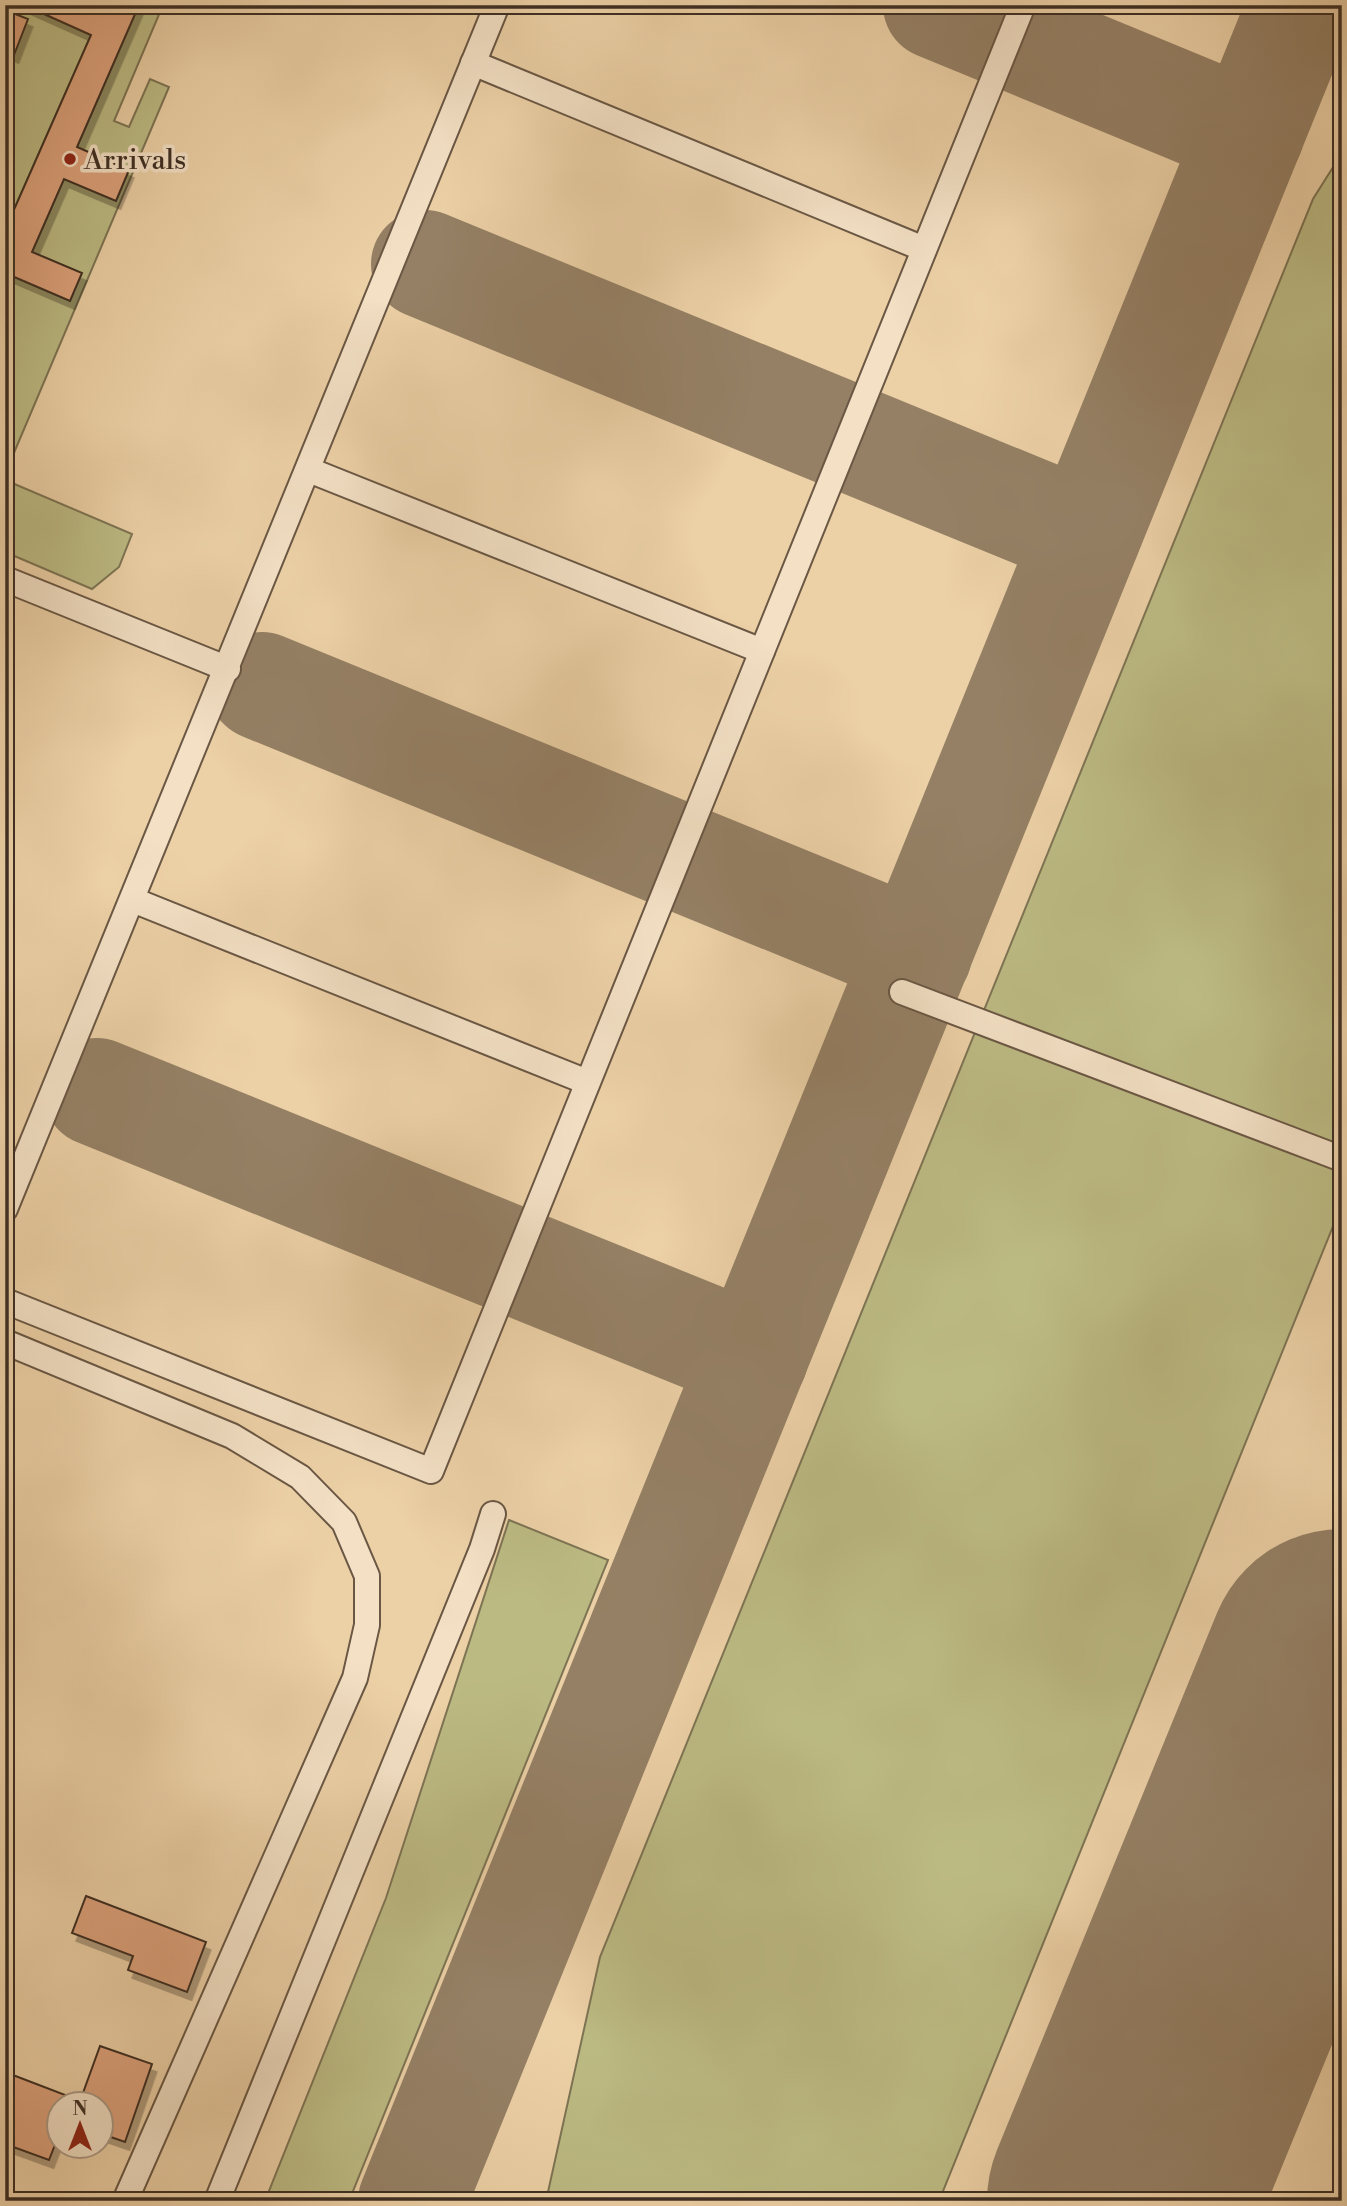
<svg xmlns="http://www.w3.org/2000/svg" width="1347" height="2206" font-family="'Libre Bodoni',serif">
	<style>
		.green { fill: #bcba83; stroke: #7d7454; stroke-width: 2 }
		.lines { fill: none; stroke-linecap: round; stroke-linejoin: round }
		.taxiway { stroke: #958065; stroke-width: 108 }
		.runway { stroke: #958065; stroke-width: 270 }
		.building { fill: #dda27c; stroke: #3e2f24; stroke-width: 2; filter: url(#shadow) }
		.service-casing { stroke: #6a5744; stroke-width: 28 }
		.service { stroke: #f3e0c5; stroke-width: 24 }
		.poi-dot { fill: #8f2418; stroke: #f3e0c5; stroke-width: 2.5 }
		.labels { text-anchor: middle; stroke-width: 7; stroke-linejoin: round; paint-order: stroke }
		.poi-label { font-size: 28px; fill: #3e2f24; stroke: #f3e0c5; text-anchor: start }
	</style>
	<defs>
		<filter id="shadow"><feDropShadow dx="4.5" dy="8" stdDeviation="0" flood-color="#0004"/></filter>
	</defs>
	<rect width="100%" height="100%" fill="#ecd0a6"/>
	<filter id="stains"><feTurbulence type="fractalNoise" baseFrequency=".00286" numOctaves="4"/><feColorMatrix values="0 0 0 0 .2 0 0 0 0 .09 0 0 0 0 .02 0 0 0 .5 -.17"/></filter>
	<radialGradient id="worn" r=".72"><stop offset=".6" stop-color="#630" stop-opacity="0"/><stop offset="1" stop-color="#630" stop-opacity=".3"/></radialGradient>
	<g class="green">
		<path d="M5 5H24L91 35 5 230V51L13 54Z"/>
		<path d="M139 5H163L114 121 129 127 150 79 169 87 5 474V273L70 301 81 273 32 252 64 179 116 201 129 170 77 147Z"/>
		<path d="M1342 153V1204L939 2201H546L600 1957 1313 199Z"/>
		<path d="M5 480 132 534 119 567 92 589 5 552Z"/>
		<path d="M509 1520 608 1560 349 2201H265L386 1898Z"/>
	</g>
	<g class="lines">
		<g class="taxiway">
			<path d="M937 5 1250 134"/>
			<path d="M425 264 1087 535"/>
			<path d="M262 686 918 954"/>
			<path d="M97 1092 754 1358"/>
			<path d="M412 2201 1302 5"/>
		</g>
		<path class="runway" d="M1122 2201 1342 1664"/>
	</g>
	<g class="building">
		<path d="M24 5H139L77 147 129 170 116 201 64 179 32 252 82 273 70 301 5 273V230L91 35Z"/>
		<path d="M5 10 28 19 14 55 5 51Z"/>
		<path d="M86 1896 206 1942 187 1992 128 1970 133 1956 72 1933Z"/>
		<path d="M100 2046 152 2064 125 2142 102 2134V2104H79Z"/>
		<path d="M5 2072 73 2098 70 2104H60V2132L49 2160 5 2144Z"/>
	</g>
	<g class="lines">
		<g class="service-casing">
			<g id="service">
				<path d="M473 63 924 249"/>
				<path d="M309 470 762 651"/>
				<path d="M5 579 228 669"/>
				<path d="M133 900 587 1082"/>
				<path d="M902 992 1342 1159"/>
				<path d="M5 1209 497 5"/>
				<path d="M5 1301 431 1471 1023 5"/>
				<path d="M5 1342 232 1436 300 1477 344 1522 367 1576V1625L355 1678 125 2201"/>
				<path d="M217 2201 482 1549 493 1514"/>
			</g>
		</g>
		<use href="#service" class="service"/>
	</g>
	<circle class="poi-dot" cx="70" cy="159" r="7"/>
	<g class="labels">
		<g class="poi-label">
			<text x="84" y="169">Arrivals</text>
		</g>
	</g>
	<rect width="1347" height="2206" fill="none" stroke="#ecd0a6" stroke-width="28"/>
	<rect x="7" y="7" width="1333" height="2192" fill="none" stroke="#3e2f24" stroke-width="3.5"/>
	<rect x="14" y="14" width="1319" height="2178" fill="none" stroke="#3e2f24" stroke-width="2"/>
	<g transform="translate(80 2125)"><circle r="33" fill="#f3e0c5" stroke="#ab9985" stroke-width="2"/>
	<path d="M0-5L12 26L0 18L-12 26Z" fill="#8f2418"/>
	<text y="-10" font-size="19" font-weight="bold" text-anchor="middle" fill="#3e2f24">N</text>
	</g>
	<rect width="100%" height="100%" filter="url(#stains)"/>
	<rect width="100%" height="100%" fill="url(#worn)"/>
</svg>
